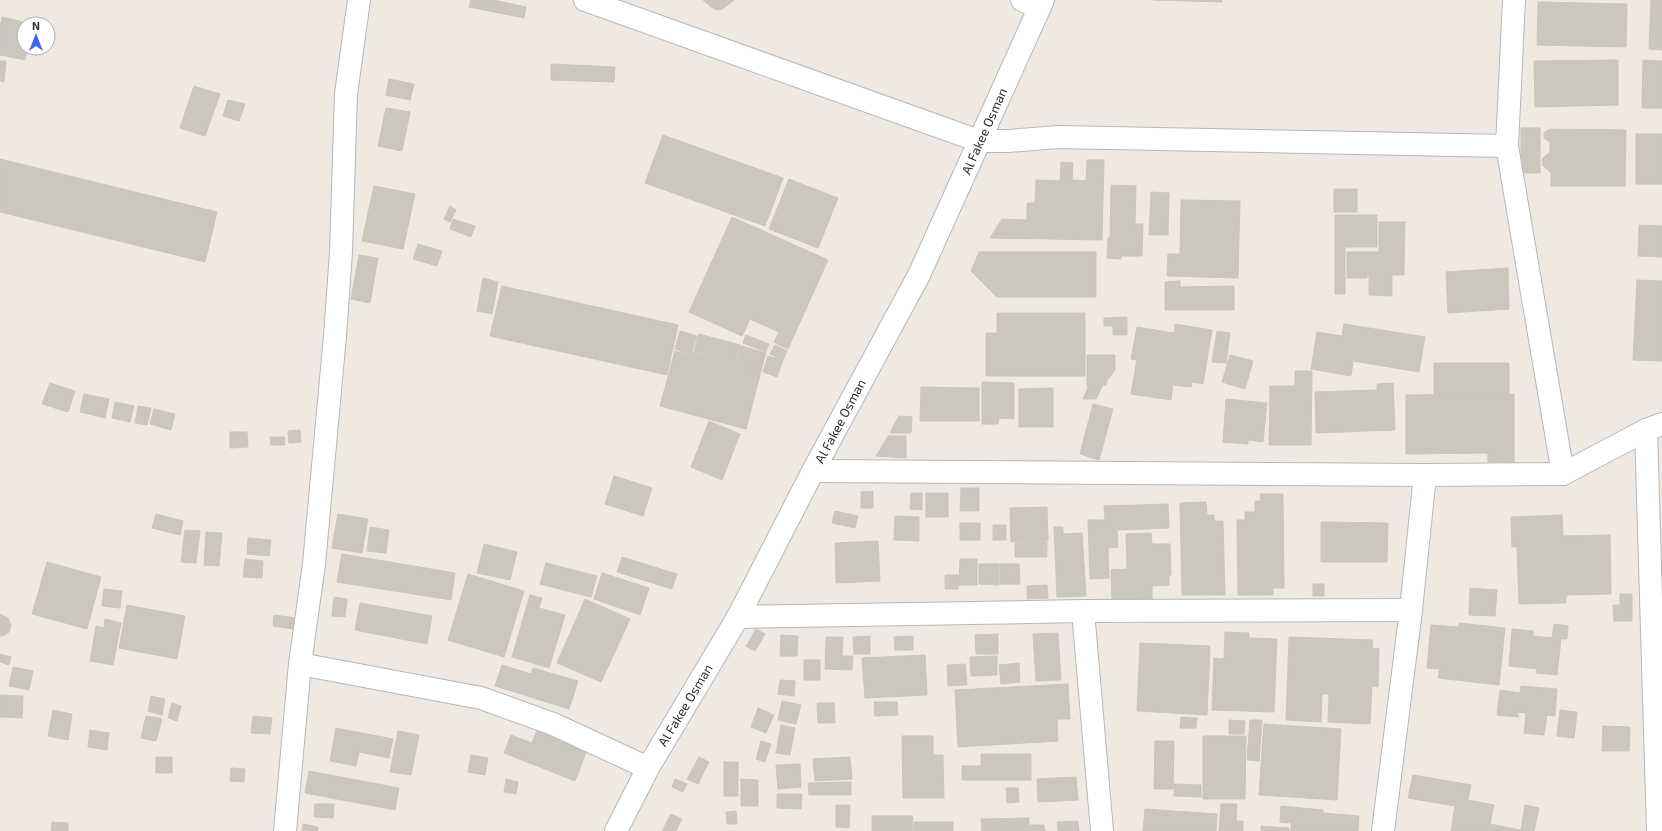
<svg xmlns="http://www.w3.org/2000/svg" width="1662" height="831" font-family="'Exo 2',sans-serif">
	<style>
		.building { fill: #cbc7bf; stroke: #cbc5ba }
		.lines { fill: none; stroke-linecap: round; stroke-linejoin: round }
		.minor-casing { stroke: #b4b7c1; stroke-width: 24 }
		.tertiary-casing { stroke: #b4b7c1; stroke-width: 24 }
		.minor { stroke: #fff; stroke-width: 22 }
		.tertiary { stroke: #fff; stroke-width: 22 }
		.labels { text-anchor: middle; stroke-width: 3; stroke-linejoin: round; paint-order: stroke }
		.street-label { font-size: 13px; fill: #2e2e2e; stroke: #fff }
	</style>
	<rect width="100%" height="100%" fill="#efe9e1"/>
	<g class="building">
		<path d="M471 0H493L526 7 524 18 469 7Z"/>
		<path d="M703 0H734L721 10 714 9Z"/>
		<path d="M1153 0H1222V2Z"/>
		<path d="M1651 0H1662V50L1649 49Z"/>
		<path d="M1538 2 1627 4 1626 47 1537 45Z"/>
		<path d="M2 17 33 24H24V48H28L25 60 0 55V27Z"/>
		<path d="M1618 60V105L1535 107 1534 61Z"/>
		<path d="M1643 60 1662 61V108H1642Z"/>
		<path d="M0 61H6L4 82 0 81Z"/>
		<path d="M551 64 615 67 614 82 551 80Z"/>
		<path d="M389 79 414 84 410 100 386 95Z"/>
		<path d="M194 86 220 94 205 136 180 128Z"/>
		<path d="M228 100 245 104 239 121 223 116Z"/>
		<path d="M386 108 410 112 402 151 378 146Z"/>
		<rect x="1521" y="128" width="19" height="45"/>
		<path d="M1550 129 1626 130 1625 186H1551V173L1543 166 1542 159 1550 152V142L1544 138V133Z"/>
		<rect x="1636" y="134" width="26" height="50"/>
		<path d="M663 135 783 178 765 226 645 183Z"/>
		<path d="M0 159 217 212 205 262 0 212Z"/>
		<path d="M1087 160H1104L1102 240 990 238 1002 219 1027 220V203H1035L1036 180 1060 181 1061 162 1073 163 1072 180 1086 181Z"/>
		<path d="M789 179 838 198 818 248 769 229Z"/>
		<path d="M1111 185 1136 186 1135 224H1143L1142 256H1121V259L1107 258 1108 238H1110Z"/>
		<path d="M374 186 415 194 403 249 362 241Z"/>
		<rect x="1334" y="189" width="23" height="23"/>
		<path d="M1151 192 1169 193 1168 235H1149Z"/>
		<path d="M1181 200 1240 201 1238 278 1167 276 1168 254H1180Z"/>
		<path d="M450 206 456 210 450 222 444 219Z"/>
		<path d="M1335 215H1377V247H1345V294H1335Z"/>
		<path d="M732 217 828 260 788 349 774 342 779 332 750 319 742 336 689 312Z"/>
		<path d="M453 219 475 226 471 237 450 229Z"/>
		<path d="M1379 222H1405L1404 275H1392V296L1369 295V275H1367V278H1347V252H1379Z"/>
		<path d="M1639 225 1662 226V257L1638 256Z"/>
		<path d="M418 244 442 251 437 266 413 259Z"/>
		<path d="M979 252H1096V297H997L971 271Z"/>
		<path d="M359 255 378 258 370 303 351 299Z"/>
		<path d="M1508 268 1509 309 1448 313 1446 272Z"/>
		<path d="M483 278 498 282 492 314 477 311Z"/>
		<path d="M1637 280 1662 281V361L1633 360Z"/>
		<path d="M1180 281V287L1234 286V310H1165V282Z"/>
		<path d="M502 286 678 325 667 375 490 336Z"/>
		<path d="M997 313H1085V376H986V333H997Z"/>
		<path d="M1127 317V335H1113V326H1104V318Z"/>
		<path d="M1175 324 1212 330 1203 384 1192 382 1191 387 1173 385 1171 400 1131 394 1137 360 1131 359 1137 327 1174 333Z"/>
		<path d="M1344 324 1425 337 1419 372 1353 361 1351 376 1311 369 1317 332 1342 336Z"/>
		<path d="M680 331 697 336 691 355 675 349Z"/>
		<path d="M1217 331 1230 333 1226 363 1212 362Z"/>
		<path d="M699 334 740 345 735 363 694 351Z"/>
		<path d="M746 335 769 344 766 352 743 343Z"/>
		<path d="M775 345 787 351 783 360 770 354Z"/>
		<path d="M741 346 766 353 761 371 736 363Z"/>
		<path d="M675 351 692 356 693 352 761 371 746 429 660 406Z"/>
		<path d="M1087 355H1115V370L1106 382V385H1103L1096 399H1083L1089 385 1087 386Z"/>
		<path d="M1230 355 1253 361 1245 389 1222 382Z"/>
		<path d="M768 356 783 360 777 377 763 372Z"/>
		<path d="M1434 363H1509V394L1434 395Z"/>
		<path d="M1295 371H1312L1311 445H1269L1270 386H1295Z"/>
		<path d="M982 382 1014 383V419L999 418 998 424H982Z"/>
		<path d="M50 383 75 391 68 412 42 404Z"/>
		<path d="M1393 383 1395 430 1316 433 1315 392 1377 390V384Z"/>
		<path d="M921 387 979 388V421H920Z"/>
		<path d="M1053 388V427H1019V389Z"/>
		<path d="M84 394 109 399 105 418 80 412Z"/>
		<path d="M1514 394V462H1488V453L1406 454V395Z"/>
		<path d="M1226 399 1267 403 1263 442 1248 440V444L1223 442Z"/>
		<path d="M115 402 134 406 130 422 112 418Z"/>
		<path d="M1093 404 1113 409 1099 460 1080 454Z"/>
		<path d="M138 406 151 408 147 425 135 423Z"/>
		<path d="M154 409 175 414 171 430 150 424Z"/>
		<path d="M899 416 912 417 911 433H890Z"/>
		<path d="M709 421 740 434 722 480 691 467Z"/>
		<path d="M300 430 301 442 289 443 288 431Z"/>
		<path d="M230 432H247L248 447 230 448Z"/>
		<path d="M888 436H906V458L876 456Z"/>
		<path d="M270 437H284L285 445H271Z"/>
		<path d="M614 476 652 488 643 516 605 504Z"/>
		<path d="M961 488H979V511H960Z"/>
		<path d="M873 491V508H861V492Z"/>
		<path d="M911 493H922V510L910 509Z"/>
		<rect x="926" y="493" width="22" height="24"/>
		<path d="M1260 494H1283L1284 588H1273V595H1238L1237 520H1245V512H1255V501H1261Z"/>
		<path d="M1206 502 1207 515H1214V521H1223L1225 595H1182L1180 503Z"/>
		<path d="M1168 504 1169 528 1117 530 1118 547 1108 548 1109 578 1090 579 1088 520H1105L1104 506Z"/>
		<path d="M1047 507 1048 541 1011 542 1010 508Z"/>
		<path d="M835 511 858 516 855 528 832 523Z"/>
		<path d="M156 514 183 521 180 535 152 528Z"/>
		<path d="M338 514 368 519 362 553 332 548Z"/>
		<path d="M1562 515 1563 536 1610 535 1611 594 1566 595V603L1519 604 1517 547H1512L1511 517Z"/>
		<path d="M895 516 919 517V541L894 540Z"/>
		<path d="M1321 522 1388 523 1387 562H1321Z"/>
		<rect x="960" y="523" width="20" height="17"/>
		<rect x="993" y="525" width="13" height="15"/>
		<path d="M370 527 389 530 386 553 367 551Z"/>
		<path d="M1054 527H1063V534L1082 533 1086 596 1057 597Z"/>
		<path d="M185 530 200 531 196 563 181 562Z"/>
		<path d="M206 532 222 533 219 566 204 565Z"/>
		<path d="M1151 533 1152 544H1170L1171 575H1169V585L1152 586V600L1112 601 1111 570 1127 569 1126 534Z"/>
		<path d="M248 538 271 540 269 556 247 554Z"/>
		<path d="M878 541 880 581 836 583 835 543Z"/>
		<path d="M1047 542V557H1015V543Z"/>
		<path d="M484 544 517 552 510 580 477 573Z"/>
		<path d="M342 554 455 573 451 600 337 582Z"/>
		<path d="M622 557 677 574 672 589 617 572Z"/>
		<path d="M245 559 263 561 262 578 243 577Z"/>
		<path d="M960 559H977V585H959Z"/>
		<path d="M47 562 101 577 87 629 32 614Z"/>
		<path d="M546 563 597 576 591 597 540 584Z"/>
		<path d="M979 564H999V585L979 584Z"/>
		<path d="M1000 564H1019L1020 584H1000Z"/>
		<path d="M602 573 649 588 640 615 594 599Z"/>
		<path d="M468 574 524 591 504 657 448 640Z"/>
		<path d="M945 575H959L958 589H945Z"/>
		<rect x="1313" y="584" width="11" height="12"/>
		<path d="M1047 585 1048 598 1027 599V586Z"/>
		<path d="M1470 588 1497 590 1495 616 1469 615Z"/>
		<path d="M104 589 122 591 120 608 102 606Z"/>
		<path d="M1620 594H1632V621H1614L1613 605H1620Z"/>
		<path d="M530 595 542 598 539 608 565 615 549 668 512 657Z"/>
		<path d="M334 597 347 599 345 617 332 616Z"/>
		<path d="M585 599 630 619 601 682 557 663Z"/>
		<path d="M360 603 432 616 427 644 355 630Z"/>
		<path d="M127 605 185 616 177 659 119 648Z"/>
		<path d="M0 614 8 618 11 625 9 632 3 636H0Z"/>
		<path d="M274 615 295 618 293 629 273 626Z"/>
		<path d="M105 619 121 623 113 665 90 661 96 626 104 628Z"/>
		<path d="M1459 623 1505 628 1499 685 1438 678 1440 669 1427 668 1431 625 1459 627Z"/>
		<path d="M1554 624 1568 626 1567 639H1561L1557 675 1536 673 1537 669 1509 666 1512 629 1533 631V636L1552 638Z"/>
		<path d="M756 629 765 634 755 651 746 646Z"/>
		<path d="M1225 632 1249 633V638L1277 639 1274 712 1212 710 1214 658 1224 659Z"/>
		<path d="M1058 633 1061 680 1036 681 1033 634Z"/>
		<path d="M998 634V654H976L975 635Z"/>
		<path d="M781 635 798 636 797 656H780Z"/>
		<path d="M870 636V654H854L853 637Z"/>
		<path d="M913 636V650H895L894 637Z"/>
		<path d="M826 637H843L842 656H853L852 670 825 669Z"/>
		<path d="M1289 637 1373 640 1372 648 1379 649 1378 687 1372 686 1370 724 1328 722 1329 694H1322L1321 722 1286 720Z"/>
		<path d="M1140 643 1210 646 1207 715 1137 711Z"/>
		<path d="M0 654 11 657 9 665 0 662Z"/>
		<path d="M925 655 927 695 865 698 862 658Z"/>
		<path d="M997 656V675L971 676 970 657Z"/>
		<rect x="804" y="660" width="16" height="20"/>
		<path d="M1019 663 1020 682 1001 684 999 665Z"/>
		<path d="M965 664 967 685 948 686 947 665Z"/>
		<path d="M502 665 531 674 533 668 578 681 569 709 495 686Z"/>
		<path d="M13 667 33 671 29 690 9 686Z"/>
		<path d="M780 680 795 681 794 696 778 694Z"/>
		<path d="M1068 684 1070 719H1057L1058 741 958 747 955 690Z"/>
		<path d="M1521 686 1557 689 1555 716 1547 715 1544 735 1524 733 1526 713 1518 712V717L1497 715 1500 690 1520 693Z"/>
		<path d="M0 695 23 696 22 718 0 717Z"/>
		<path d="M151 696 165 699 162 715 148 711Z"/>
		<path d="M782 701 801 705 796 724 778 720Z"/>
		<path d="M874 702H897L898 715 875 716Z"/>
		<path d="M172 703 181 706 177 721 168 718Z"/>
		<path d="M817 703H834L835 723H818Z"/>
		<path d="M758 708 774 715 766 733 751 727Z"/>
		<path d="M53 710 72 714 68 740 48 736Z"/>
		<path d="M1560 710 1577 712 1574 738 1557 736Z"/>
		<path d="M146 716 162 719 156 741 141 738Z"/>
		<path d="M253 716 272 718 270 734 251 733Z"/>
		<path d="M1181 717 1197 718 1196 728H1180Z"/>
		<path d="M1229 720 1245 721 1244 734H1229Z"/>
		<path d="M1250 720H1262L1259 761 1247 760Z"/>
		<path d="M1264 724 1341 729 1337 800 1259 795Z"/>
		<path d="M781 725 795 728 790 755 776 753Z"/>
		<path d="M1603 726 1630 727 1629 751H1602Z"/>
		<path d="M336 728 393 739 389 758 359 752 356 766 330 761Z"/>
		<path d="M90 730 109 733 107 750 88 747Z"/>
		<path d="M537 730 587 750 575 781 504 753 511 735 532 743Z"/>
		<path d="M398 731 419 735 411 775 390 772Z"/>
		<path d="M902 736H933V755H943L944 798H903Z"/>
		<path d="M1203 736H1246L1245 799H1203Z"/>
		<path d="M761 741 771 744 765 762 756 759Z"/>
		<path d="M1155 741H1174L1173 789H1154Z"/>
		<path d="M981 754H1031V780H962V766H981Z"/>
		<path d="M471 755 488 758 485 775 468 772Z"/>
		<rect x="156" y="757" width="16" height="16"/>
		<path d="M699 757 709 762 698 784 687 779Z"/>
		<path d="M850 757 852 779 815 781 813 759Z"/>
		<rect x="724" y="762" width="14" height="34"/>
		<path d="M800 764 801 787 778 789 776 765Z"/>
		<path d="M231 768 245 769 244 782 230 781Z"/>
		<path d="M309 771 399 788 395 810 305 793Z"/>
		<path d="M1413 775 1471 785 1468 800 1494 805 1490 824 1521 830 1525 805 1539 808 1534 831H1451L1455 806 1408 798Z"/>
		<path d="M1076 777 1078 800 1038 802 1037 779Z"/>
		<path d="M506 779 518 782 516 794 504 792Z"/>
		<path d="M675 779 687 784 683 792 672 787Z"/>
		<path d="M741 779 758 780V806H741Z"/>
		<path d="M851 782V795H809L808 783Z"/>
		<path d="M1174 784 1201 785V797L1174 796Z"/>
		<path d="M1006 788H1018L1019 802 1007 803Z"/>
		<path d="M777 794H802L801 809 777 808Z"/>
		<path d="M315 804H334L333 818 314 817Z"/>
		<path d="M1221 804H1237L1236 821H1243V831H1219Z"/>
		<path d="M836 805H850L849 828 836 827Z"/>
		<path d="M1281 806 1323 810V813L1359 816 1358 831H1291V823L1280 822Z"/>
		<path d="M1145 809 1217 814 1216 831H1143Z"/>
		<path d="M736 811 737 824H727L726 812Z"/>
		<path d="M671 814 682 819 676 831H662Z"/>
		<path d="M872 816H913L912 831H872Z"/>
		<path d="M1029 818V825H1044L1045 831H982L981 819Z"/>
		<path d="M1078 821 1079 831H1058L1057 822Z"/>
		<path d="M52 822 68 823V831H51Z"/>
		<path d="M914 822H953V831H913Z"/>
		<path d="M303 824 318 827V831H302Z"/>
		<path d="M1261 826 1289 828V831H1261Z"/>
	</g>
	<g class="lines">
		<g class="minor-casing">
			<g id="minor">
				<path d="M585 0 979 141H1008L1058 137 1507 146"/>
				<path d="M1022 0 1039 8"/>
				<path d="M1514 0 1507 146 1563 474"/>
				<path d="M1646 430 1658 831"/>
				<path d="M813 471 1425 475 1563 474 1646 430 1662 424"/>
				<path d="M1083 611 1102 831"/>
				<path d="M738 617 1083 611 1411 610"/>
				<path d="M300 664 481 698 553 724 648 768"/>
				<path d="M285 831 300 664 314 564 335 336 341 252 346 94 359 0"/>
				<path d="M1383 831 1411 610 1425 475"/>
			</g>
		</g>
		<g class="tertiary-casing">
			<path id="tertiary" d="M616 831 648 768 738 617 813 471 919 275 1043 0"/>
		</g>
		<use href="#minor" class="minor"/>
		<use href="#tertiary" class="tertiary"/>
	</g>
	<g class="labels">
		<g class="street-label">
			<text transform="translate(984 131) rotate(-66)" y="5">Al Fakee Osman</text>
			<text transform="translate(840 421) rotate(-62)" y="5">Al Fakee Osman</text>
			<text transform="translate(685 705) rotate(-59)" y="5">Al Fakee Osman</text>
		</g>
	</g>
	<g transform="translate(36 36)"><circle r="19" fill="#ffffff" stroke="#ababab"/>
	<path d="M0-3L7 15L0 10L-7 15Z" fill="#4264fb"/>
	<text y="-6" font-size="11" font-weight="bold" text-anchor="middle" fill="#2e2e2e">N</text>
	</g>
</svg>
